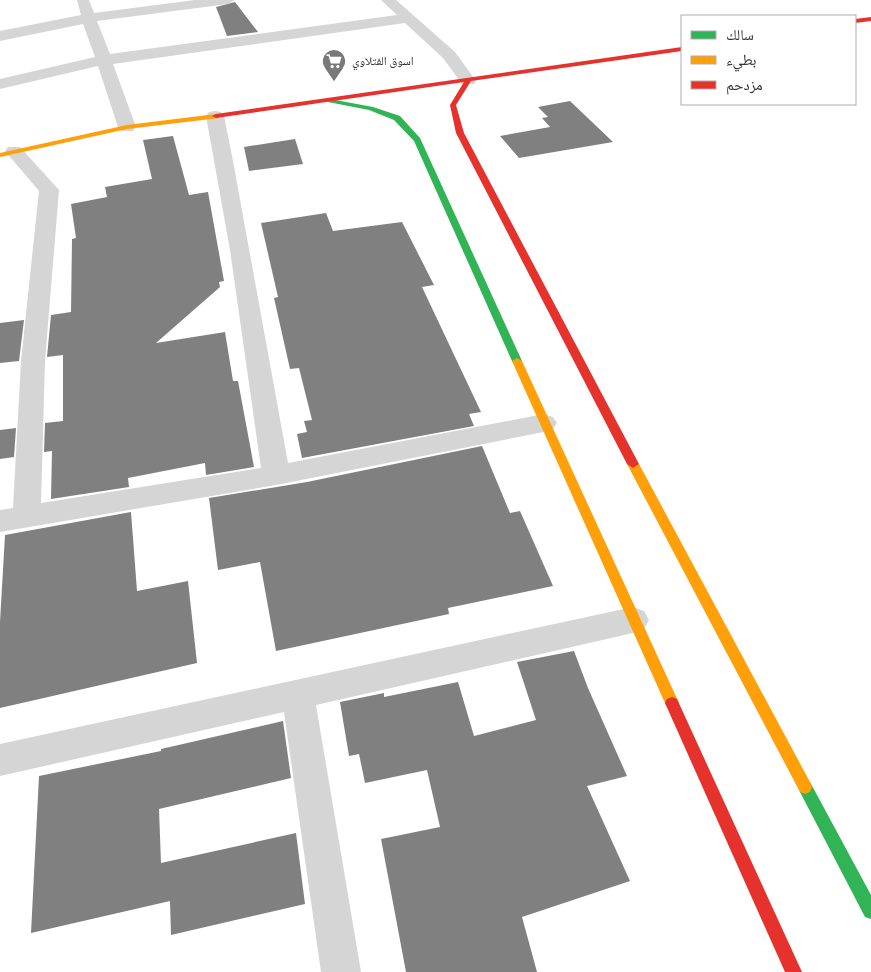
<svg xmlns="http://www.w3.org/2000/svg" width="871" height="972" font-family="'Fira Sans Condensed','Noto Naskh Arabic',sans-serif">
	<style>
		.building { fill: #808080 }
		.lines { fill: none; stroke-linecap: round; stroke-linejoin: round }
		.street { fill: #d5d5d5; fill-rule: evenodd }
		.fast { fill: #30b455; fill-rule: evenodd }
		.slow { fill: #ff9f0a; fill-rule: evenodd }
		.jam { fill: #e5322d; fill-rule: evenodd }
		.labels { text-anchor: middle; stroke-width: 5; stroke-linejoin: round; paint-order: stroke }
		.far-poi-label { font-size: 12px; fill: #313131; stroke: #fff; text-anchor: start }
	</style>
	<rect width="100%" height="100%" fill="#fff"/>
	<g class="building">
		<path d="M235 2 258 32 227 36 216 7Z"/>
		<path d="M570 101 613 142 519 158 500 136 550 127 542 118 548 117 538 107Z"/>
		<path d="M173 136 189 195 208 192 224 281 219 282 220 287 156 343 225 332 233 381H238L254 467 206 475 205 463 128 478 129 487 51 499 52 451 44 452 45 423 63 421V355L47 357 51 315 71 312 72 239 76 238 71 204 107 197 105 187 152 179 143 140Z"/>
		<path d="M295 139 303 164 249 171 244 147Z"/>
		<path d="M326 213 333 231 402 222 434 285 422 287 481 412 469 414 474 426 302 458 297 434 307 432 304 421 312 420 299 368 290 369 274 298 278 297 261 223Z"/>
		<path d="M24 320 19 361 0 363V323Z"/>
		<path d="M16 428 14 457 0 459V430Z"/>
		<path d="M482 446 510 513 520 511 553 586 448 608 449 614 276 651 260 562 218 570 209 498 307 482Z"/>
		<path d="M131 512 137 591 188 581 197 663 0 708V622L5 535Z"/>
		<path d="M574 651 588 688 627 776 587 786 630 881 522 917 537 972H406L381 839 440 827 427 770 365 783 359 754 349 756 340 702 384 693V697L458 682 474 736 536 720 517 662Z"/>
		<path d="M283 721 291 778 159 809 161 863 296 833 305 904 171 935 170 901 31 933 39 776 161 751V749Z"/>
	</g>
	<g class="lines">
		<g class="street">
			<path d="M77 0H89L94 13 195 0H235L228 4 97 21 110 54 397 15 381 0H396L455 52 476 81 474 84H462L443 58 405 23 113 64 136 127 133 131H121L118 127 98 66 0 89V79L95 57 83 24 0 41V31L81 15Z"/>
			<path d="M215 111 221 112 224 116 233 161 288 463 544 414 553 417 557 423 553 429 544 432 276 485 0 532V510L13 508 21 361 39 191 5 151 8 147H20L59 190 45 361 41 503 261 468 230 250 206 116 209 112Z"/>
			<path d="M633 607 644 611 649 620 644 629 633 633 316 705 361 972H321L284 712 0 776V744Z"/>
		</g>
		<g class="fast">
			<path d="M330 99 373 107 400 116 420 138 522 361 520 363H514L512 361 414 141 394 120 369 110 328 102V100Z"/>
			<path d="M805 780 810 782 871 895V919L865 917 800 792 798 787 800 782Z"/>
		</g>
		<g class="slow">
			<path d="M216 114 220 116 219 118 127 129 0 157V153L127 125Z"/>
			<path d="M517 358 522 361 679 703 677 707 672 709 667 707 665 703 512 361Z"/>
			<path d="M633 460 639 464 810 782 812 787 810 792 805 794 800 792 627 464Z"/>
		</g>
		<g class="jam">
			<path d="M871 17V21L855 23V19Z"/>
			<path d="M682 47V51L471 81 456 105 464 133 639 464 633 468 627 464 456 133 450 105 464 82 216 118 212 116 216 114Z"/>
			<path d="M672 697 677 699 802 972H785L665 703 667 699Z"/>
		</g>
	</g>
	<defs>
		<g id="supermarket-pin" transform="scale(1.25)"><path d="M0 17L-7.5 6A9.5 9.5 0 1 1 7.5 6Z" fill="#797979" stroke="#fff"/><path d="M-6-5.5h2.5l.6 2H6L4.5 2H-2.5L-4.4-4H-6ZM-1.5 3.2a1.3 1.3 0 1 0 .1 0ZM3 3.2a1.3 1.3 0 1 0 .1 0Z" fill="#fff"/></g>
	</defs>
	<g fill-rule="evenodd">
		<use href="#supermarket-pin" x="334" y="61"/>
	</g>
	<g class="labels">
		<g class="far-poi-label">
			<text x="352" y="65">اسوق الفتلاوي</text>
		</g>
	</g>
	<rect x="681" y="15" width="175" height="90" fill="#ffffff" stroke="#adadad"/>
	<rect x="691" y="31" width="25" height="8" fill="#30b455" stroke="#adadad"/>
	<text x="726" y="40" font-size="15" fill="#313131">سالك</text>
	<rect x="691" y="56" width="25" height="8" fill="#ff9f0a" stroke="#adadad"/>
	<text x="726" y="65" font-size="15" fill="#313131">بطيء</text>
	<rect x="691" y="81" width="25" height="8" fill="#e5322d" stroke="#adadad"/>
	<text x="726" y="90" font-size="15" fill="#313131">مزدحم</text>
</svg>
